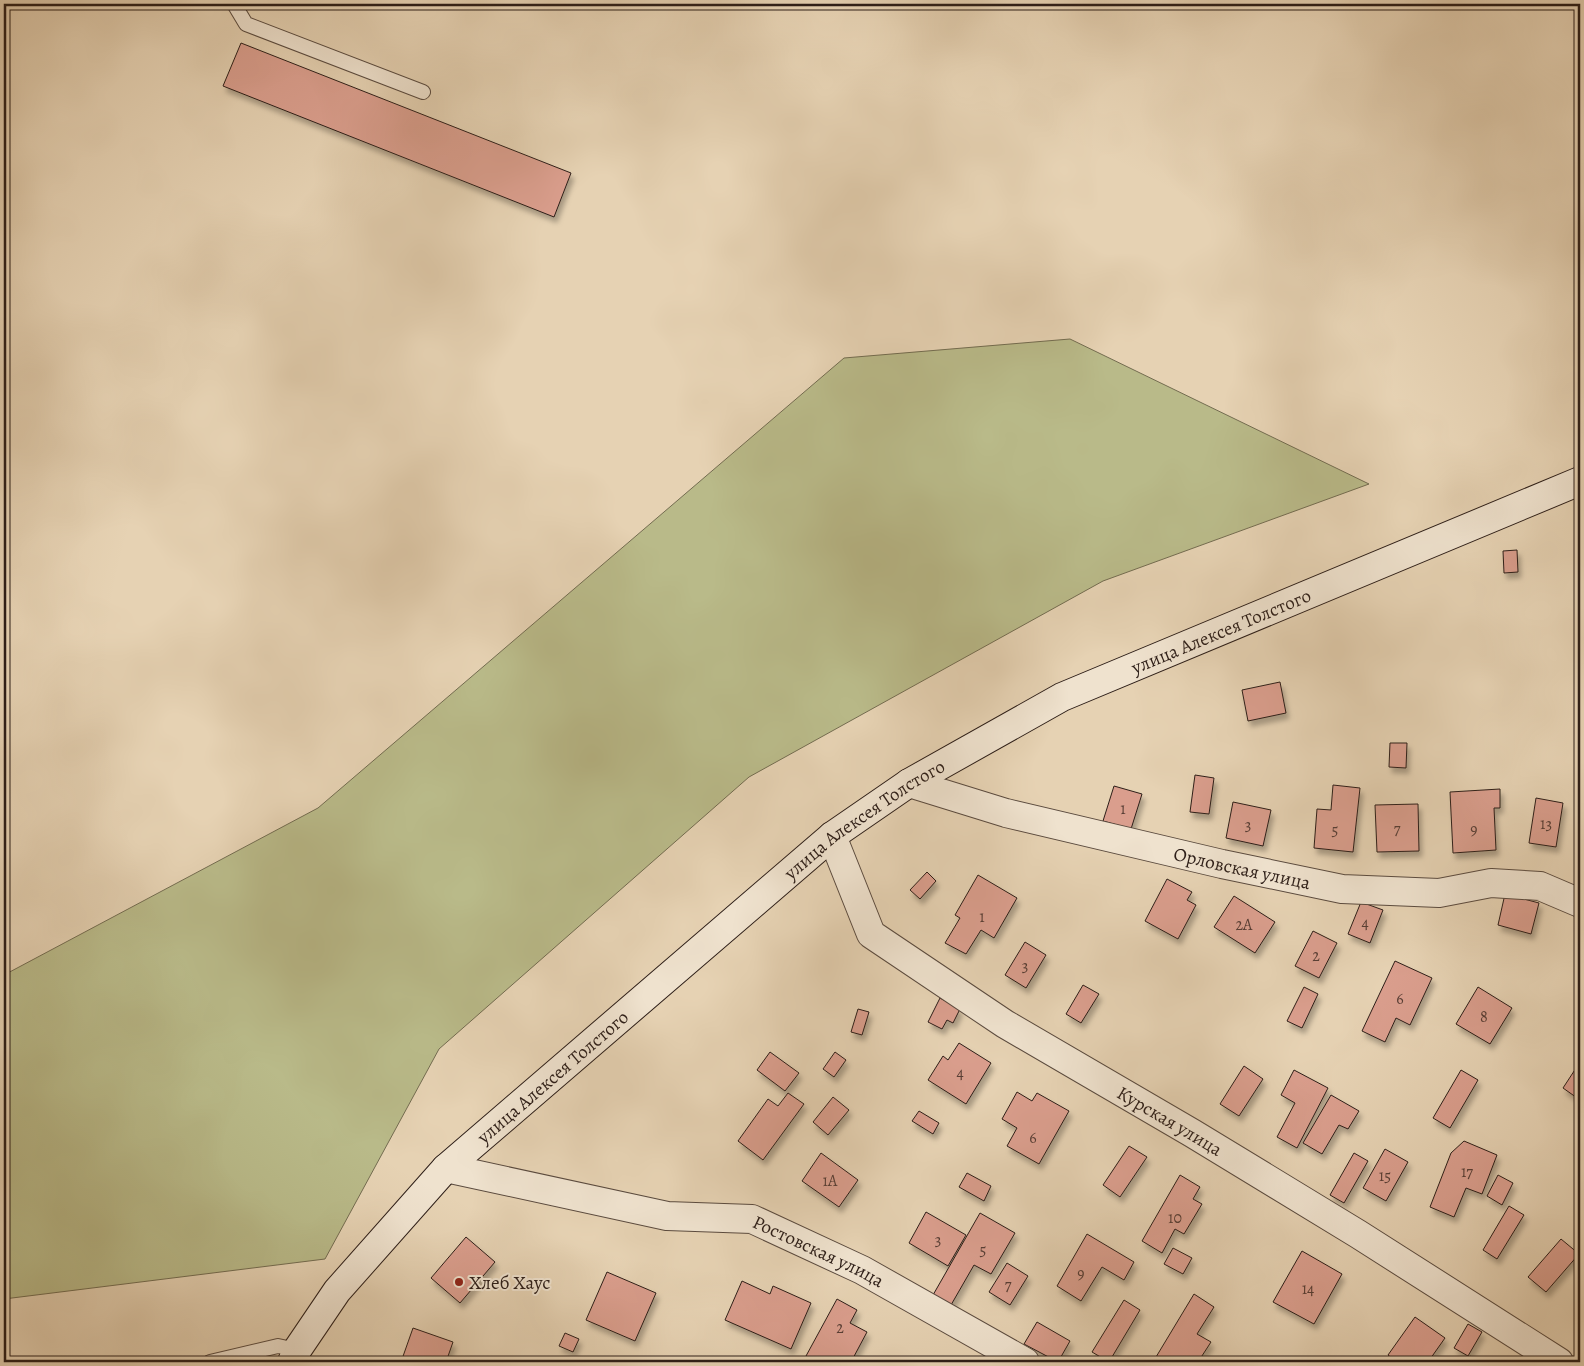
<svg xmlns="http://www.w3.org/2000/svg" width="1584" height="1366" font-family="Alegreya,serif">
	<style>
		.green { fill: #b9ba89; stroke: #736c50 }
		.building { fill: #da9e8d; stroke: #2d1e18; filter: url(#shadow) }
		.lines { fill: none; stroke-linecap: round; stroke-linejoin: round }
		.lane-casing { stroke: #5b4b3f; stroke-width: 16 }
		.street-casing { stroke: #5b4b3f; stroke-width: 30 }
		.secondary-casing { stroke: #2d1e18; stroke-width: 30 }
		.lane { stroke: #efe2ce; stroke-width: 14 }
		.street { stroke: #efe2ce; stroke-width: 28 }
		.secondary { stroke: #efe2ce; stroke-width: 28 }
		.poi-dot { fill: #8f2418; stroke: #efe2ce; stroke-width: 2 }
		.labels { text-anchor: middle; stroke-width: 4; stroke-linejoin: round; paint-order: stroke }
		.number-label { font-size: 16px; fill: #583e35 }
		.street-label { font-size: 19px; fill: #2d1e18; stroke: #efe2ce }
		.poi-label { font-size: 19px; fill: #2d1e18; stroke: #efe2ce; text-anchor: start }
	</style>
	<defs>
		<filter id="shadow"><feDropShadow dx="3" dy="5.5" stdDeviation="2.5" flood-color="#0004"/></filter>
	</defs>
	<rect width="100%" height="100%" fill="#e6d2b3"/>
	<filter id="stains"><feTurbulence type="fractalNoise" baseFrequency=".004" numOctaves="4"/><feColorMatrix values="0 0 0 0 .2 0 0 0 0 .09 0 0 0 0 .02 0 0 0 .5 -.17"/></filter>
	<radialGradient id="worn" r=".72"><stop offset=".6" stop-color="#630" stop-opacity="0"/><stop offset="1" stop-color="#630" stop-opacity=".3"/></radialGradient>
	<path class="green" d="M1070 339 1369 484 1103 581 749 777 439 1049 325 1259 4 1299V975L318 808 844 358Z"/>
	<g class="building">
		<path d="M241 43 571 173 554 217 223 86Z"/>
		<path d="M1517 550 1518 572 1504 573 1503 551Z"/>
		<path d="M1280 682 1286 713 1248 721 1242 690Z"/>
		<path d="M1390 743H1407L1406 768 1389 767Z"/>
		<path d="M1195 775 1214 778 1209 814 1190 812Z"/>
		<path d="M1333 785 1360 788 1353 852 1314 848 1317 809 1331 810Z"/>
		<path d="M1114 786 1142 794 1131 829 1103 821Z"/>
		<path d="M1500 789V808H1494L1496 850 1453 853 1450 792Z"/>
		<path d="M1536 798 1563 803 1556 847 1529 843Z"/>
		<path d="M1233 802 1271 810 1263 846 1226 838Z"/>
		<path d="M1418 804 1419 851 1377 852 1375 805Z"/>
		<path d="M927 872 936 881 920 899 910 890Z"/>
		<path d="M978 875 1017 898 994 938 981 930 966 954 945 943 960 918 955 915Z"/>
		<path d="M1167 879 1192 892 1187 900 1196 905 1178 939 1145 921Z"/>
		<path d="M1505 894 1539 903 1531 934 1498 925Z"/>
		<path d="M1234 896 1275 922 1255 953 1214 927Z"/>
		<path d="M1361 902 1383 910 1370 943 1348 934Z"/>
		<path d="M1313 931 1337 943 1319 978 1295 966Z"/>
		<path d="M1025 942 1046 955 1026 988 1005 975Z"/>
		<path d="M1395 961 1432 978 1410 1025 1396 1018 1385 1042 1362 1031Z"/>
		<path d="M1083 985 1099 994 1081 1023 1066 1014Z"/>
		<path d="M1304 987 1318 994 1302 1028 1287 1021Z"/>
		<path d="M1478 987 1512 1008 1490 1044 1456 1024Z"/>
		<path d="M940 998 960 1009 953 1023 947 1020 942 1029 928 1022Z"/>
		<path d="M858 1009 869 1012 862 1035 851 1032Z"/>
		<path d="M959 1043 991 1063 966 1104 928 1080 943 1056 948 1060Z"/>
		<path d="M770 1052 799 1073 785 1091 757 1070Z"/>
		<path d="M835 1052 846 1060 834 1077 823 1069Z"/>
		<path d="M1580 1062V1100L1563 1088Z"/>
		<path d="M1244 1066 1263 1079 1239 1116 1220 1104Z"/>
		<path d="M1294 1070 1328 1088 1297 1148 1277 1137 1295 1103 1281 1095Z"/>
		<path d="M1461 1070 1478 1080 1450 1128 1433 1118Z"/>
		<path d="M1017 1092 1032 1101 1037 1093 1069 1111 1039 1164 1007 1146 1017 1128 1002 1119Z"/>
		<path d="M788 1093 804 1104 763 1160 738 1141 768 1099 778 1106Z"/>
		<path d="M1331 1095 1359 1111 1348 1129 1339 1125 1322 1154 1303 1143Z"/>
		<path d="M833 1097 849 1110 828 1135 813 1122Z"/>
		<path d="M919 1111 939 1123 933 1134 912 1121Z"/>
		<path d="M1464 1141 1497 1155 1482 1194 1466 1188 1454 1217 1430 1207 1451 1153Z"/>
		<path d="M1129 1146 1147 1157 1120 1197 1103 1185Z"/>
		<path d="M1385 1149 1408 1162 1386 1201 1363 1188Z"/>
		<path d="M821 1153 858 1180 839 1207 802 1181Z"/>
		<path d="M1354 1153 1368 1161 1344 1203 1330 1195Z"/>
		<path d="M967 1173 991 1186 984 1201 959 1187Z"/>
		<path d="M1180 1175 1200 1187 1193 1199 1202 1204 1184 1234 1175 1229 1162 1253 1142 1241Z"/>
		<path d="M1498 1175 1513 1183 1502 1205 1487 1196Z"/>
		<path d="M1509 1206 1524 1215 1497 1259 1483 1250Z"/>
		<path d="M926 1212 966 1235 948 1266 909 1243Z"/>
		<path d="M980 1213 1015 1233 991 1274 974 1265 951 1305 933 1295Z"/>
		<path d="M1087 1234 1134 1262 1124 1280 1102 1267 1081 1301 1057 1286Z"/>
		<path d="M466 1237 495 1262 460 1303 431 1278Z"/>
		<path d="M1561 1239 1579 1254 1546 1292 1528 1277Z"/>
		<path d="M1173 1248 1192 1258 1183 1274 1164 1264Z"/>
		<path d="M1302 1251 1342 1274 1314 1324 1273 1302Z"/>
		<path d="M1007 1263 1028 1276 1010 1305 989 1292Z"/>
		<path d="M607 1272 656 1293 635 1341 586 1320Z"/>
		<path d="M742 1281 770 1294 773 1286 811 1303 791 1349 725 1320Z"/>
		<path d="M1194 1294 1214 1307 1197 1334 1211 1342 1198 1362H1153Z"/>
		<path d="M837 1299 857 1310 850 1323 867 1332 851 1362H818L806 1356Z"/>
		<path d="M1124 1300 1140 1310 1109 1362 1092 1352Z"/>
		<path d="M1415 1317 1445 1338 1428 1362H1397L1388 1355Z"/>
		<path d="M1037 1322 1070 1341 1058 1362 1024 1344Z"/>
		<path d="M1468 1324 1482 1332 1468 1356 1454 1348Z"/>
		<path d="M413 1328 453 1342 446 1362H401Z"/>
		<path d="M565 1333 579 1339 573 1352 559 1346Z"/>
		<path d="M1470 1356 1480 1362H1465Z"/>
	</g>
	<g class="lines">
		<g class="lane-casing">
			<g id="lane">
				<path d="M234 4 246 24 423 92"/>
				<path d="M210 1362 278 1346 297 1350"/>
			</g>
		</g>
		<g class="street-casing">
			<g id="street">
				<path id="s1" d="M909 783 1006 813 1222 864 1342 889 1439 893 1491 883 1540 886 1580 903"/>
				<path id="s2" d="M832 836 871 934 1005 1024 1192 1133 1358 1234 1559 1362"/>
				<path id="s3" d="M446 1168 667 1216 752 1219 862 1270 1025 1362"/>
			</g>
		</g>
		<g class="secondary-casing">
			<g id="secondary">
				<path id="s4" d="M292 1362 297 1350 337 1291 446 1168 832 836 909 783 1062 697 1580 481"/>
			</g>
		</g>
		<use href="#lane" class="lane"/>
		<use href="#street" class="street"/>
		<use href="#secondary" class="secondary"/>
	</g>
	<circle class="poi-dot" cx="459" cy="1282" r="5"/>
	<g class="labels">
		<g class="number-label">
			<text x="1123" y="814">1</text>
			<text x="1546" y="829">13</text>
			<text x="1248" y="830">3</text>
			<text x="1397" y="834">7</text>
			<text x="1335" y="835">5</text>
			<text x="1474" y="835">9</text>
			<text x="982" y="922">1</text>
			<text x="1365" y="928">4</text>
			<text x="1244" y="930">2А</text>
			<text x="1316" y="961">2</text>
			<text x="1025" y="971">3</text>
			<text x="1400" y="1004">6</text>
			<text x="1484" y="1022">8</text>
			<text x="960" y="1078">4</text>
			<text x="1033" y="1143">6</text>
			<text x="1467" y="1177">17</text>
			<text x="1385" y="1181">15</text>
			<text x="830" y="1186">1А</text>
			<text x="1175" y="1223">10</text>
			<text x="938" y="1245">3</text>
			<text x="983" y="1255">5</text>
			<text x="1081" y="1279">9</text>
			<text x="1008" y="1290">7</text>
			<text x="1308" y="1294">14</text>
			<text x="840" y="1333">2</text>
		</g>
		<g class="street-label">
			<text dy="7" stroke="none"><textPath href="#s4" startOffset="1199">улица Алексея Толстого</textPath></text>
			<text dy="7" stroke="none"><textPath href="#s4" startOffset="794">улица Алексея Толстого</textPath></text>
			<text dy="7" stroke="none"><textPath href="#s1" startOffset="344">Орловская улица</textPath></text>
			<text dy="7" stroke="none"><textPath href="#s4" startOffset="389">улица Алексея Толстого</textPath></text>
			<text dy="7" stroke="none"><textPath href="#s2" startOffset="458">Курская улица</textPath></text>
			<text dy="7" stroke="none"><textPath href="#s3" startOffset="385">Ростовская улица</textPath></text>
		</g>
		<g class="poi-label">
			<text x="469" y="1289">Хлеб Хаус</text>
		</g>
	</g>
	<rect width="1584" height="1366" fill="none" stroke="#e6d2b3" stroke-width="20"/>
	<rect x="5" y="5" width="1574" height="1356" fill="none" stroke="#2d1e18" stroke-width="2.5"/>
	<rect x="10" y="10" width="1564" height="1346" fill="none" stroke="#2d1e18"/>
	<rect width="100%" height="100%" filter="url(#stains)"/>
	<rect width="100%" height="100%" fill="url(#worn)"/>
</svg>
